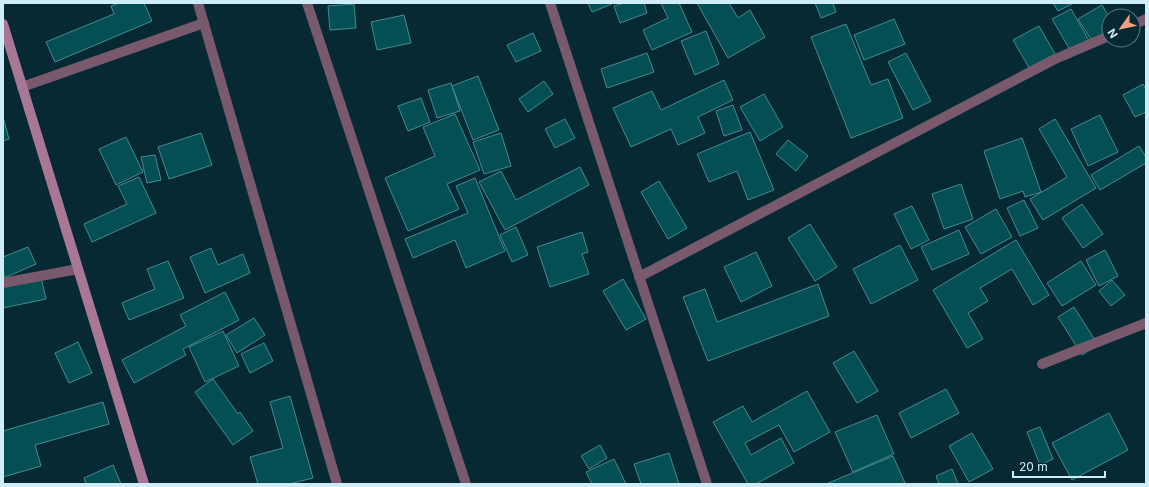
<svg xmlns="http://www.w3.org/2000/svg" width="1149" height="487" font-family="Inter,sans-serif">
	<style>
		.building { fill: #044f53; stroke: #458c90 }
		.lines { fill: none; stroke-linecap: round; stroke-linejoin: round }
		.street { stroke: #785a6c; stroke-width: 10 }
		.secondary { stroke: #a87796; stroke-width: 10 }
	</style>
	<rect width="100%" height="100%" fill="#062933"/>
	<g class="building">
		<path d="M119 3H144L152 21 55 62 46 42 114 14 111 6Z"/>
		<path d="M588 3H614L592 12Z"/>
		<path d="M624 3H644L647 13 620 23 614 6Z"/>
		<path d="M661 3H679L692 32 652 50 643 30 668 18Z"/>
		<path d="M697 3H729L738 18 750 10 765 37 728 58Z"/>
		<path d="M815 3H833L836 12 821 18Z"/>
		<path d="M1053 3H1074L1058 11Z"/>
		<path d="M354 4 356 28 330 30 328 6Z"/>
		<path d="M1102 5 1109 17V31L1092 41 1078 19Z"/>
		<path d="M1071 9 1091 44 1073 55 1052 19Z"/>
		<path d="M404 15 411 43 377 50 371 22Z"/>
		<path d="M894 19 905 44 864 60 854 35Z"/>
		<path d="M846 24 871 85 888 79 903 118 851 138 811 37Z"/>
		<path d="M1039 26 1058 59 1032 73 1013 40Z"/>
		<path d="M706 31 719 64 695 75 681 41Z"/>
		<path d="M533 33 541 51 516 62 507 45Z"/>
		<path d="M647 53 654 72 607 88 601 69Z"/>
		<path d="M906 53 931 101 913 110 888 62Z"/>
		<path d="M478 76 499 130 473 140 452 86Z"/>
		<path d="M724 80 733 100 698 117 705 133 678 145 671 129 631 147 613 108 652 91 661 110Z"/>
		<path d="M544 81 553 94 528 112 519 99Z"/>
		<path d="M451 83 460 111 437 118 428 90Z"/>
		<path d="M1143 84 1146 89V112L1135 117 1123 95Z"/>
		<path d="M764 94 783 127 760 141 740 107Z"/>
		<path d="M421 98 430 122 408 131 398 106Z"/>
		<path d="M733 105 742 130 724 136 716 111Z"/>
		<path d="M455 114 480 170 447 184 459 209 408 231 385 178 435 156 423 127Z"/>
		<path d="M1100 115 1118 152 1088 166 1071 129Z"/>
		<path d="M3 117 9 139 3 141Z"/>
		<path d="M565 119 575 138 555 148 545 129Z"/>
		<path d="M1055 119 1096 188 1043 220 1030 199 1067 177 1039 129Z"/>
		<path d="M750 132 774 190 748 200 737 171 709 182 697 154Z"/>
		<path d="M201 133 212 165 169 179 158 147Z"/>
		<path d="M501 133 511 166 484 174 473 142Z"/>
		<path d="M126 137 143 172 116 185 99 149Z"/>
		<path d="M1022 138 1041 192 1025 197 1023 191 1000 199 984 151Z"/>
		<path d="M788 140 808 156 796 171 776 154Z"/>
		<path d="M1139 146 1146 157V163L1100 190 1091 175Z"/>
		<path d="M155 155 161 180 147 183 141 157Z"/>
		<path d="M580 167 589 185 505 230 479 182 501 171 516 200Z"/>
		<path d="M139 177 156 213 92 242 84 224 127 204 118 186Z"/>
		<path d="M475 178 505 251 466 268 455 240 413 258 405 239 468 213 456 186Z"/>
		<path d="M659 181 687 228 668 239 641 192Z"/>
		<path d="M961 184 973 219 944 229 932 194Z"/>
		<path d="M1024 200 1038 228 1020 236 1007 208Z"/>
		<path d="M1082 204 1103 234 1083 248 1062 218Z"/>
		<path d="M912 206 929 240 911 249 894 214Z"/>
		<path d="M996 209 1012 237 981 254 965 227Z"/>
		<path d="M810 224 837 267 815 281 788 238Z"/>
		<path d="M516 227 528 255 512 262 500 235Z"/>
		<path d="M959 230 969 254 932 270 921 247Z"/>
		<path d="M582 232 588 252 582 254 589 274 550 287 537 247Z"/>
		<path d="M1016 240 1049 295 1033 305 1012 269 980 288 988 301 968 313 983 339 967 348 933 290Z"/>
		<path d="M900 245 918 280 871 304 853 269Z"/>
		<path d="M28 247 36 264 4 278 3 257Z"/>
		<path d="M211 248 218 265 243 254 250 273 205 293 190 257Z"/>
		<path d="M1105 250 1118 276 1099 286 1086 260Z"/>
		<path d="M756 252 772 286 741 302 724 267Z"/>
		<path d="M168 261 184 298 129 320 122 303 155 289 147 269Z"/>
		<path d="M1081 261 1096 285 1062 306 1047 283Z"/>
		<path d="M40 273 46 299 3 308V281Z"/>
		<path d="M623 279 646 319 626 330 603 291Z"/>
		<path d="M1112 280 1125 295 1111 306 1099 291Z"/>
		<path d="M818 284 829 316 708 361 683 297 705 289 717 322Z"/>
		<path d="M225 292 239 320 183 349 186 355 134 383 122 360 186 326 180 315Z"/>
		<path d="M1074 307 1098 345 1082 355 1058 317Z"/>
		<path d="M254 318 265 335 237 353 226 335Z"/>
		<path d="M223 331 239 366 205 382 189 347Z"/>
		<path d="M78 342 92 373 69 383 55 353Z"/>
		<path d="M264 343 273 361 250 373 241 354Z"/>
		<path d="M854 351 878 391 857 403 833 363Z"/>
		<path d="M213 379 238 414 240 412 253 431 233 445 195 392Z"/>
		<path d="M946 389 959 413 911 438 899 413Z"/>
		<path d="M807 391 830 432 794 452 779 425 745 443 751 455 781 438 794 463 756 484H748L713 422 743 406 752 422Z"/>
		<path d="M290 396 313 478 289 484H258L250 457 283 448 270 402Z"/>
		<path d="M103 402 109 424 35 445 41 466 3 477V431Z"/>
		<path d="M1109 413 1128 450 1072 480 1052 443Z"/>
		<path d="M877 415 894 454 853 472 835 432Z"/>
		<path d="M1040 427 1053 459 1040 465 1027 432Z"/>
		<path d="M972 433 993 469 969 482 949 446Z"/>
		<path d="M600 445 607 458 589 469 581 456Z"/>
		<path d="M669 453 679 484H641L634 464Z"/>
		<path d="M893 456 905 483 903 484H826Z"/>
		<path d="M614 459 626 484H592L586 472Z"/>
		<path d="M113 465 121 484H86L84 478Z"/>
		<path d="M952 469 958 484H939L936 476Z"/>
	</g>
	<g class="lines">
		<g class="street">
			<path d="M198 3 337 484"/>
			<path d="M307 3 466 484"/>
			<path d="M550 3 707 484"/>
			<path d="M1133 25 1146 19"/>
			<path d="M22 87 204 23"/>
			<path d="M639 277 1053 60 1109 36"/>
			<path d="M3 283 78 269"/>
			<path d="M1042 364 1146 323"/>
		</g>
		<path class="secondary" d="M3 24 144 484"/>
	</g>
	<rect width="1149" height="487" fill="none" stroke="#ceedf8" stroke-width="8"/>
	<g transform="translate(1121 28) rotate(237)"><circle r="19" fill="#062933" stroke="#567782"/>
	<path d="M0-3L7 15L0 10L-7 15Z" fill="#f2a081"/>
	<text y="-6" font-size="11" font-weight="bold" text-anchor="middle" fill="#ceedf8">N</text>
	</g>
	<path d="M1013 471v6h92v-6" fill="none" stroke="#ceedf8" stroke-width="2"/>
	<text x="1019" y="471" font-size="12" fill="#ceedf8" stroke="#062933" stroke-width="3" paint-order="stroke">20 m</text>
</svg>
